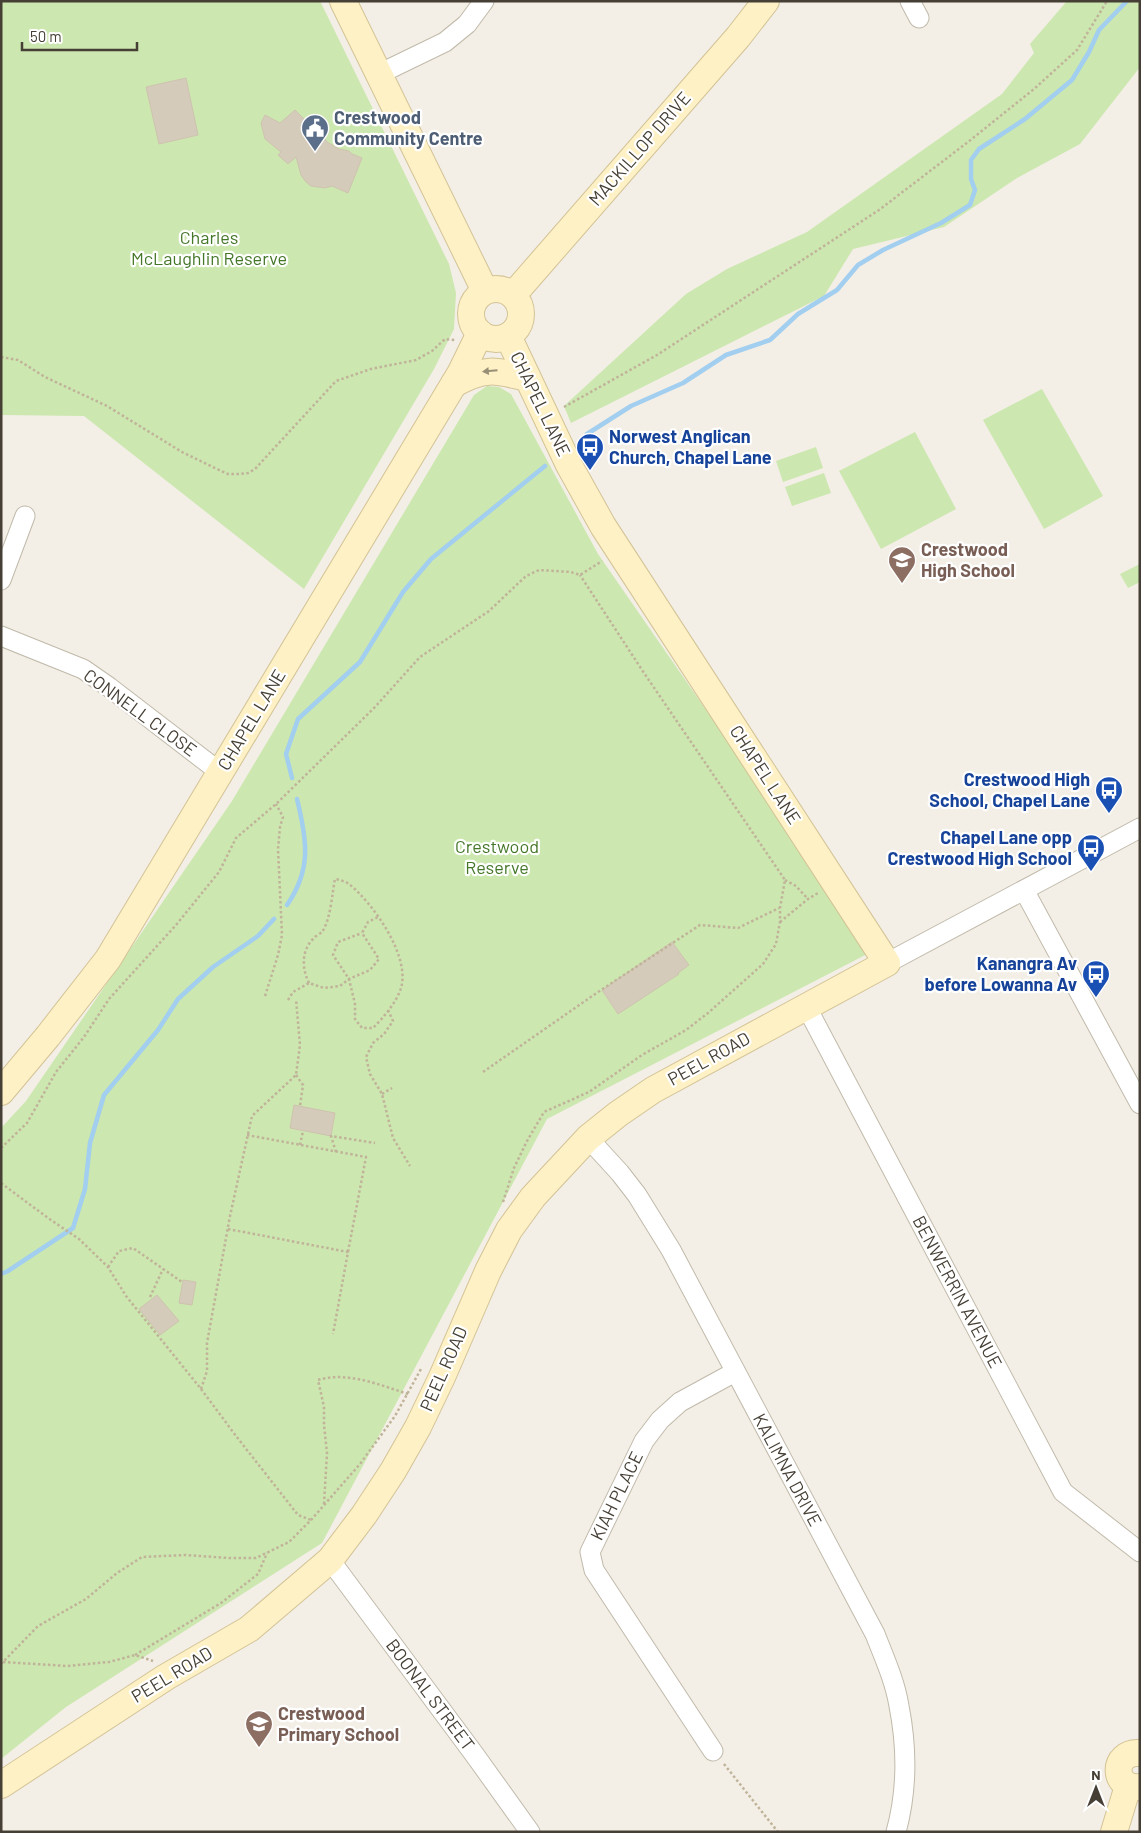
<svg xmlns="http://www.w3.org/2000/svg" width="1141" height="1833" font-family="Barlow,sans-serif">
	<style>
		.green { fill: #cce7af }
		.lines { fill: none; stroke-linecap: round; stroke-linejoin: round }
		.stream { stroke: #a2ceef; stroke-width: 4.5 }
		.building { fill: #d4cbbb; stroke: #cfc3af }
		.street-casing { stroke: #c1baab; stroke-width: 21 }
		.secondary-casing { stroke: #d3c396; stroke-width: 28 }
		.path { stroke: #c0b39a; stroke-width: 2.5; stroke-dasharray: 2.5 2.5; stroke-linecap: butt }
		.street { stroke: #fff; stroke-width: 19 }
		.secondary { stroke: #fef1c5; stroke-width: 26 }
		.oneway { fill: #988f76 }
		.labels { text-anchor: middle; stroke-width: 4.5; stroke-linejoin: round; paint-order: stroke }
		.service-label { font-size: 18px; font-weight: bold; fill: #4e5e75; stroke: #fff; text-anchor: start }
		.street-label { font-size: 18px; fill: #453f35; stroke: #fff }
		.park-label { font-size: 18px; fill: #457729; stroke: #fff }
		.transit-label { font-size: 18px; font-weight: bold; fill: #164399; stroke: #fff; text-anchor: end }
		.education-label { font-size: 18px; font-weight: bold; fill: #785e54; stroke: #fff; text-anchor: start }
	</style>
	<rect width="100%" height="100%" fill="#f3efe6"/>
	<g class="green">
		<path d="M1 1H320L449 264 456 293 454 329 434 369 304 589 84 416 1 415Z"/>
		<path d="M1067 1H1140V67L1080 144 1017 178 944 227 853 249 824 296 571 423 564 406 686 294 727 269 807 232 1002 94 1034 53 1030 44Z"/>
		<path d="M487 386 499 387 511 394 598 554 873 951 547 1119 322 1543 66 1707 1 1759V1128L26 1101 232 801 474 395Z"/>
		<path d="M1042 389 1103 496 1044 529 983 420Z"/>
		<path d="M915 432 956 509 881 549 839 471Z"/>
		<path d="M816 447 823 468 783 482 776 461Z"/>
		<path d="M824 473 831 493 792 506 785 487Z"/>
		<path d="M1140 564V582L1128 588 1120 574Z"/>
	</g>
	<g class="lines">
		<g class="stream">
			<path d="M587 434 631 406 683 383 726 355 770 340 798 314 837 290 858 265 883 250 941 223 970 205 975 190 971 179V160L979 149 1025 119 1072 80 1089 52 1099 30 1127 1"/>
			<path d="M292 778 286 754 298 719 360 662 403 592 431 559 545 466"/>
			<path d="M287 905C312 869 307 840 297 799"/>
			<path d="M1 1274 8 1271 73 1228 85 1189 90 1143 104 1095 158 1030 178 999 213 967 258 936 274 919"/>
		</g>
	</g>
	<g class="building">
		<path d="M186 78 198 135 159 144 146 87Z"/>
		<path d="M295 110 308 123 309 129 324 138 327 142 339 149 349 151 352 154 362 158 348 193 332 186 325 188 311 186 306 182 301 175 296 157 288 164 278 155 281 152 265 139 261 123 265 115 280 123Z"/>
		<path d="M672 942 689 965 678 973 679 974 618 1014 602 990Z"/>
		<path d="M294 1105 335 1113 331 1136 290 1128Z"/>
		<path d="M183 1280 196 1282 192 1305 179 1303Z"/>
		<path d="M157 1295 179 1321 160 1335 139 1309Z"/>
	</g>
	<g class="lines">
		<g class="street-casing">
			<g id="street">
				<path d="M910 1 919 18"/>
				<path d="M379 74 445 42 467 24 484 1"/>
				<path d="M1 580 25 516"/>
				<path d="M1 636 83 669 109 687 221 773"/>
				<path d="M1024 890 1140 1104"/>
				<path d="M887 963 1140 828"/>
				<path d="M806 1006 1063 1492 1140 1552"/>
				<path d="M588 1138 620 1173 637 1195 671 1250 875 1634C884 1657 895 1681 899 1706 907 1747 907 1792 896 1832"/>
				<path d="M330 1560 474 1754 530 1832"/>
				<path d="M713 1751 594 1570 590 1552 644 1441 660 1420 680 1402 735 1372"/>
			</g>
		</g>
		<g class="secondary-casing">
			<g id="secondary">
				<path d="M343 1 485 291"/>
				<circle cx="496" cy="314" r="25"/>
				<path d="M513 295 738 37 766 1"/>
				<path d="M454 384C484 367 495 370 527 378"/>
				<path d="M1 1092 48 1036 108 959 461 372 480 333"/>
				<path d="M1140 1753C1111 1751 1112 1790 1140 1787"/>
				<path d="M1 1785 166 1677 249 1629 330 1560 364 1515 393 1471 418 1427 442 1377 488 1271 509 1230 533 1197 588 1138 618 1114 653 1090 887 963 603 526 569 465 508 336"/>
				<path d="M1114 1832 1128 1786"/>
			</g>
		</g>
		<g class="path">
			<path d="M1 357 18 360 45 377 107 406 182 452 219 470 228 474H240L248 473 255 469 336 381 371 369 416 360 432 351 445 339 455 340"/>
			<path d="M564 407 657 355 879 210 968 142 1034 89 1077 50 1107 1"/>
			<path d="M785 880 796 886 808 899"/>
			<path d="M780 922 808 899 818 893"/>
			<path d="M309 983C302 969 301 951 313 939 315 936 320 934 322 932 331 919 332 893 335 879 340 880 345 881 349 884 373 903 413 959 400 991 395 1004 383 1018 373 1028H362L355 1019V1004L349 979 333 955 338 942 362 933"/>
			<path d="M265 996 278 955 282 935 278 849 280 827 283 817 276 804"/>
			<path d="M288 1000 293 992 309 983 324 988 340 986 349 979 370 970 379 959 362 933 368 922 378 917"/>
			<path d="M388 1010 393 1021 384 1034 373 1043 366 1057 370 1074 382 1094 393 1138 410 1166"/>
			<path d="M483 1072 598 992 700 925 738 928 779 908"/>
			<path d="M296 1075 303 1085 300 1106"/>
			<path d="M382 1094 392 1088"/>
			<path d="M247 1135 366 1157 348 1252"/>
			<path d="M300 1145 303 1131"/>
			<path d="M1 1148 27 1123 56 1072 84 1037 109 999 176 925 219 872 236 838 276 804 375 707 420 657 489 611 526 576 539 570 571 572 580 575 602 561"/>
			<path d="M336 1152 331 1136 375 1143"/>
			<path d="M1 1183 48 1218 79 1239 108 1267 126 1296 201 1389 236 1436 298 1515 311 1520"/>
			<path d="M503 1202 514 1168 527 1141 544 1112 589 1092 642 1055 686 1030 708 1013 763 964 776 944 780 922V908L785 880 644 673 580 575"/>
			<path d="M228 1229 348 1252 333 1334"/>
			<path d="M108 1267 119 1251 133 1248 182 1282"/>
			<path d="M150 1297 163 1269"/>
			<path d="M201 1389 207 1371V1343L230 1216 252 1116 296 1075 300 1045 296 999"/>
			<path d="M324 1504 327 1453 324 1425V1407L318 1380C347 1371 380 1385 408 1394"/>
			<path d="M135 1655 221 1603 258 1574 267 1553"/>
			<path d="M3 1662 67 1666 109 1662 135 1655 153 1661"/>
			<path d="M1 1664 38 1626 86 1599 117 1573 142 1557 185 1555 229 1558H256L289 1542 311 1520 360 1464 395 1416 421 1369"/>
			<path d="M724 1764 778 1832"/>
		</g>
		<use href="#street" class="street"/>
		<use href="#secondary" class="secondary"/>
	</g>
	<defs><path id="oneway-solid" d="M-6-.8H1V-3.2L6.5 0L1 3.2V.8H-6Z" transform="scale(1.25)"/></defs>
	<use class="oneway" href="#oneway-solid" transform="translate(490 371) rotate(175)"/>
	<defs>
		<g id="civic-pin" transform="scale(1.4375)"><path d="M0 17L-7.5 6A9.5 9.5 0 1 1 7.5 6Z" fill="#5c6f8a" stroke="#fff"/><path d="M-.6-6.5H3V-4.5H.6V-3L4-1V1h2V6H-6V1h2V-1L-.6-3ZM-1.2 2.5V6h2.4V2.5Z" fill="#fff"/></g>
		<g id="bus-pin" transform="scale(1.4375)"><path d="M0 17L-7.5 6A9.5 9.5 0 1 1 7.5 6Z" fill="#1a4fb4" stroke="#fff"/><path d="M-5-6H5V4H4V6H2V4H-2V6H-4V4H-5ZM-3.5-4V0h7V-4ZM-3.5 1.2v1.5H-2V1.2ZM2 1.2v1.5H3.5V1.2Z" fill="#fff"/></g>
		<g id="school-pin" transform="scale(1.4375)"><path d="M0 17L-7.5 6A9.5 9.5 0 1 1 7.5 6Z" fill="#8d6e63" stroke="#fff"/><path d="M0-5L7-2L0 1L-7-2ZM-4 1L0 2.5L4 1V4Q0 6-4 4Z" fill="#fff"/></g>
	</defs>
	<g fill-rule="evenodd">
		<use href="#civic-pin" x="315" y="128"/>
		<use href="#bus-pin" x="590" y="447"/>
		<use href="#school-pin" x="902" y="560"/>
		<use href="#bus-pin" x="1109" y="790"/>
		<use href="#bus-pin" x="1091" y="848"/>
		<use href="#bus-pin" x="1096" y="974"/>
		<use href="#school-pin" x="259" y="1724"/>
	</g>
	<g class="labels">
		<g class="service-label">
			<text x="334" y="124">Crestwood<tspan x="334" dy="21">Community Centre</tspan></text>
		</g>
		<g class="street-label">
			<text transform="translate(640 149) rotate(-49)" y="6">MACKILLOP DRIVE</text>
			<text transform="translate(540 404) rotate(64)" y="6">CHAPEL LANE</text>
			<text transform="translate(140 713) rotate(36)" y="6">CONNELL CLOSE</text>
			<text transform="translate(252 720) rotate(-59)" y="6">CHAPEL LANE</text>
			<text transform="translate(765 775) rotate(57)" y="6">CHAPEL LANE</text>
			<text transform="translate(709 1059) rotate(-29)" y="6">PEEL ROAD</text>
			<text transform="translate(957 1292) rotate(62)" y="6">BENWERRIN AVENUE</text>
			<text transform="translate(444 1369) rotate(-66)" y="6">PEEL ROAD</text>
			<text transform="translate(787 1470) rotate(62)" y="6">KALIMNA DRIVE</text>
			<text transform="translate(617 1496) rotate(-64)" y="6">KIAH PLACE</text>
			<text transform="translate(172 1675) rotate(-31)" y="6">PEEL ROAD</text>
			<text transform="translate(430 1695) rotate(53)" y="6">BOONAL STREET</text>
		</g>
		<g class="park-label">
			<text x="209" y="244">Charles<tspan x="209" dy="21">McLaughlin Reserve</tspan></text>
			<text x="497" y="853">Crestwood<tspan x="497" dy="21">Reserve</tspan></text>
		</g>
		<g class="transit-label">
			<text x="609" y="443" text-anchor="start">Norwest Anglican<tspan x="609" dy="21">Church, Chapel Lane</tspan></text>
			<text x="1090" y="786">Crestwood High<tspan x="1090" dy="21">School, Chapel Lane</tspan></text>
			<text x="1072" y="844">Chapel Lane opp<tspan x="1072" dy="21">Crestwood High School</tspan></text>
			<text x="1077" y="970">Kanangra Av<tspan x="1077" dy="21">before Lowanna Av</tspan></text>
		</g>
		<g class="education-label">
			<text x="921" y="556">Crestwood<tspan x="921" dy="21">High School</tspan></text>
			<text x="278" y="1720">Crestwood<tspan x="278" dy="21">Primary School</tspan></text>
		</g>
	</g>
	<rect width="1141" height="1833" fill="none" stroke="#453f35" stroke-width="5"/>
	<g transform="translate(1096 1788)" stroke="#ffffff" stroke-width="4" paint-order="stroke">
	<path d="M0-4L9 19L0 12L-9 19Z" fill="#453f35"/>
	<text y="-8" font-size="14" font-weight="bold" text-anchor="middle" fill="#453f35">N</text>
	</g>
	<path d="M22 42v8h115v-8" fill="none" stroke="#453f35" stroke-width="2.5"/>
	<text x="30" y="42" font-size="15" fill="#453f35" stroke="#ffffff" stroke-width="4" paint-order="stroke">50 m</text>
</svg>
